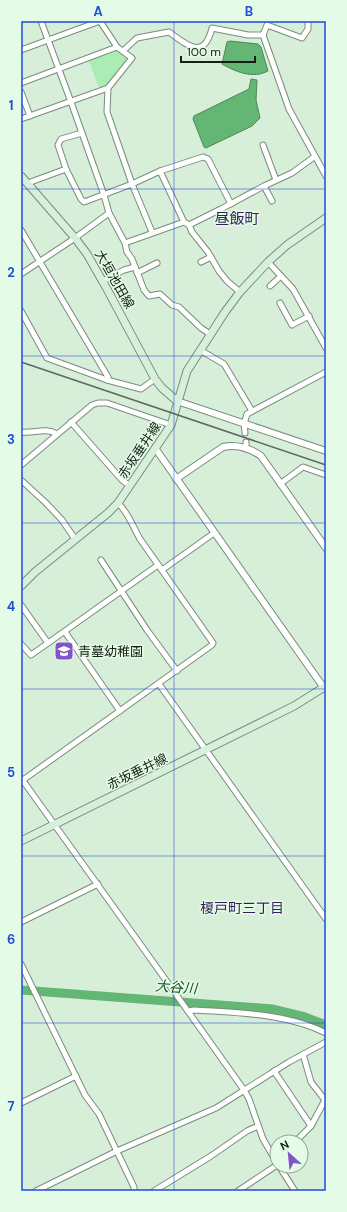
<svg xmlns="http://www.w3.org/2000/svg" width="347" height="1212" font-family="'DM Sans','Noto Sans JP',sans-serif">
	<style>
		.green { fill: #a9ecb4 }
		.water { fill: #63b674; stroke: #4c8858 }
		.lines { fill: none; stroke-linecap: round; stroke-linejoin: round }
		.river { stroke: #63b674; stroke-width: 9 }
		.minor-casing { stroke: #788d7b; stroke-width: 7 }
		.tertiary-casing { stroke: #788d7b; stroke-width: 8 }
		.secondary-casing { stroke: #788d7b; stroke-width: 9 }
		.minor { stroke: #fff; stroke-width: 5 }
		.tertiary { stroke: #fff; stroke-width: 6 }
		.secondary { stroke: #d7f0dc; stroke-width: 7 }
		.rail { stroke: #5c6a5e; stroke-width: 1.5 }
		.grid { fill: none; stroke: #1d4ed8; stroke-width: 1; stroke-opacity: 0.55 }
		.labels { text-anchor: middle; stroke-width: 3; stroke-linejoin: round; paint-order: stroke }
		.street-label { font-size: 13px; fill: #161e17; stroke: #e4fbe7 }
		.poi-label { font-size: 13px; fill: #161e17; stroke: #e4fbe7; text-anchor: start }
		.neighbourhood-label { font-size: 14px; fill: #361e58; stroke: #e4fbe7 }
		.water-label { font-size: 14px; font-style: italic; fill: #134f24; stroke: #e4fbe7 }
		.quarter-label { font-size: 15px; fill: #361e58; stroke: #e4fbe7 }
		.neatline { fill: none; stroke: #1d4ed8; stroke-width: 1.5 }
		.grid-label { font-size: 13px; text-anchor: middle; font-weight: bold; fill: #1d4ed8 }
	</style>
	<rect width="100%" height="100%" fill="#d7eed9"/>
	<path class="green" d="M117 51 127 57 128 61 108 85 99 88 89 61Z"/>
	<g class="water">
		<path d="M230 41 258 44 261 47 268 71C253 79 236 72 222 64L227 42Z"/>
		<path d="M251 79 257 80 256 100 260 118 252 126 206 148 204 147 193 119 194 116 249 89Z"/>
	</g>
	<g class="lines">
		<path class="river" d="M21 990 273 1009 302 1016 326 1025"/>
		<g class="minor-casing">
			<g id="minor">
				<path d="M41 21 71 102 104 195 109 213 125 243 127 252 132 259 144 290 149 296 160 294 172 305 179 307 201 328 210 334"/>
				<path d="M263 35 267 25 302 38 308 29V21"/>
				<path d="M21 50 100 21"/>
				<path d="M123 51 137 38 169 32C187 45 204 61 212 28L248 35H263L289 109 326 176"/>
				<path d="M21 83 117 47"/>
				<path d="M21 92 30 116"/>
				<path d="M21 119 108 88 132 58 117 47 100 21"/>
				<path d="M82 133 61 139 58 145 66 169 81 199 84 202 132 184 107 112 108 88"/>
				<path d="M263 145 276 180"/>
				<path d="M160 171 184 222"/>
				<path d="M28 183 66 169"/>
				<path d="M264 186 272 201"/>
				<path d="M189 225 221 209 264 186 292 173 314 157"/>
				<path d="M21 230 108 377 107 380"/>
				<path d="M152 232 132 184 160 171 203 157 208 159 231 204"/>
				<path d="M125 243 184 222 189 225 192 232 208 252 219 271 227 281 240 292"/>
				<path d="M201 262 211 257"/>
				<path d="M268 262 293 289 326 348"/>
				<path d="M137 273 157 263"/>
				<path d="M21 274 75 238 109 213"/>
				<path d="M103 281 124 270 135 267"/>
				<path d="M270 286 281 276"/>
				<path d="M280 303 292 325 309 316"/>
				<path d="M21 311 47 358 107 380 141 389 155 379"/>
				<path d="M200 350 224 364 252 411"/>
				<path d="M71 422 122 480 130 486"/>
				<path d="M21 432C34 434 45 427 57 434"/>
				<path d="M245 433 244 424 247 414 326 372"/>
				<path d="M246 442V449"/>
				<path d="M21 465 92 405 98 403H107L171 425"/>
				<path d="M21 480 46 503 62 520 75 539"/>
				<path d="M280 484 303 467 326 475"/>
				<path d="M101 560 147 630 177 671"/>
				<path d="M162 570 214 533"/>
				<path d="M21 605 48 643 158 565"/>
				<path d="M65 632 120 711"/>
				<path d="M21 644 31 655 48 643"/>
				<path d="M159 684 326 919"/>
				<path d="M21 778 143 948 244 1090 249 1099 263 1139 277 1163"/>
				<path d="M23 780 212 645 213 643 140 539C133 527 128 512 118 503"/>
				<path d="M21 922 98 884"/>
				<path d="M21 964 85 1095 99 1114 134 1187V1191"/>
				<path d="M188 1011 194 1010C238 1013 286 1013 326 1033"/>
				<path d="M303 1054 311 1082 325 1100 311 1126"/>
				<path d="M274 1071 311 1126 295 1142"/>
				<path d="M21 1103 76 1076"/>
				<path d="M279 1166 295 1191"/>
				<path d="M36 1191 117 1151 216 1108 289 1062 326 1042"/>
				<path d="M154 1191 211 1156 247 1131 258 1126"/>
				<path d="M238 1191 277 1165"/>
			</g>
		</g>
		<g class="tertiary-casing">
			<g id="tertiary">
				<path d="M177 401 326 451"/>
				<path d="M155 448 324 688"/>
				<path d="M176 479 223 447C236 444 250 448 261 456L326 548"/>
			</g>
		</g>
		<g class="secondary-casing">
			<g id="secondary">
				<path d="M21 176 75 238 87 254 107 289 155 379 162 388 177 401"/>
				<path d="M21 586 35 572 108 513 118 503 171 425 187 371 225 312 240 292 268 262 287 245 326 218"/>
				<path d="M21 841 294 706 326 686"/>
			</g>
		</g>
		<use href="#minor" class="minor"/>
		<use href="#tertiary" class="tertiary"/>
		<use href="#secondary" class="secondary"/>
		<path class="rail" d="M21 362 326 465"/>
	</g>
	<path class="grid" d="M174 21V1191M21 189H326M21 356H326M21 523H326M21 689H326M21 856H326M21 1023H326"/>
	<defs>
		<g id="school-square" transform="scale(1)"><rect x="-9" y="-9" width="18" height="18" rx="4" fill="#8353cc" stroke="#e4fbe7"/><path d="M0-5L7-2L0 1L-7-2ZM-4 1L0 2.5L4 1V4Q0 6-4 4Z" fill="#fff"/></g>
	</defs>
	<g fill-rule="evenodd">
		<use href="#school-square" x="64" y="651"/>
	</g>
	<g class="labels">
		<g class="street-label">
			<text transform="translate(115 279) rotate(60)" y="5">大垣池田線</text>
			<text transform="translate(139 450) rotate(-56)" y="5">赤坂垂井線</text>
			<text transform="translate(137 771) rotate(-26)" y="5">赤坂垂井線</text>
		</g>
		<g class="poi-label">
			<text x="78" y="656">青墓幼稚園</text>
		</g>
		<g class="neighbourhood-label">
			<text x="242" y="913">榎戸町三丁目</text>
		</g>
		<g class="water-label">
			<text transform="translate(176 987) rotate(4)" y="5">大谷川</text>
		</g>
		<g class="quarter-label">
			<text x="237" y="224">昼飯町</text>
		</g>
	</g>
	<rect width="347" height="1212" fill="none" stroke="#e4fbe7" stroke-width="44"/>
	<g transform="translate(289 1154) rotate(333)"><circle r="19" fill="#e4fbe7" stroke="#92a394"/>
	<path d="M0-3L7 15L0 10L-7 15Z" fill="#8353cc"/>
	<text y="-6" font-size="11" font-weight="bold" text-anchor="middle" fill="#161e17">N</text>
	</g>
	<path d="M181 56v6h74v-6" fill="none" stroke="#161e17" stroke-width="2"/>
	<text x="187" y="56" font-size="12" fill="#161e17" stroke="#e4fbe7" stroke-width="3" paint-order="stroke">100 m</text>
	<rect x="22" y="22" width="303" height="1168" class="neatline"/>
	<g class="grid-label">
		<text x="98" y="16">A</text>
		<text x="249" y="16">B</text>
		<text x="11" y="110">1</text>
		<text x="11" y="277">2</text>
		<text x="11" y="444">3</text>
		<text x="11" y="611">4</text>
		<text x="11" y="777">5</text>
		<text x="11" y="944">6</text>
		<text x="11" y="1111">7</text>
	</g>
</svg>
